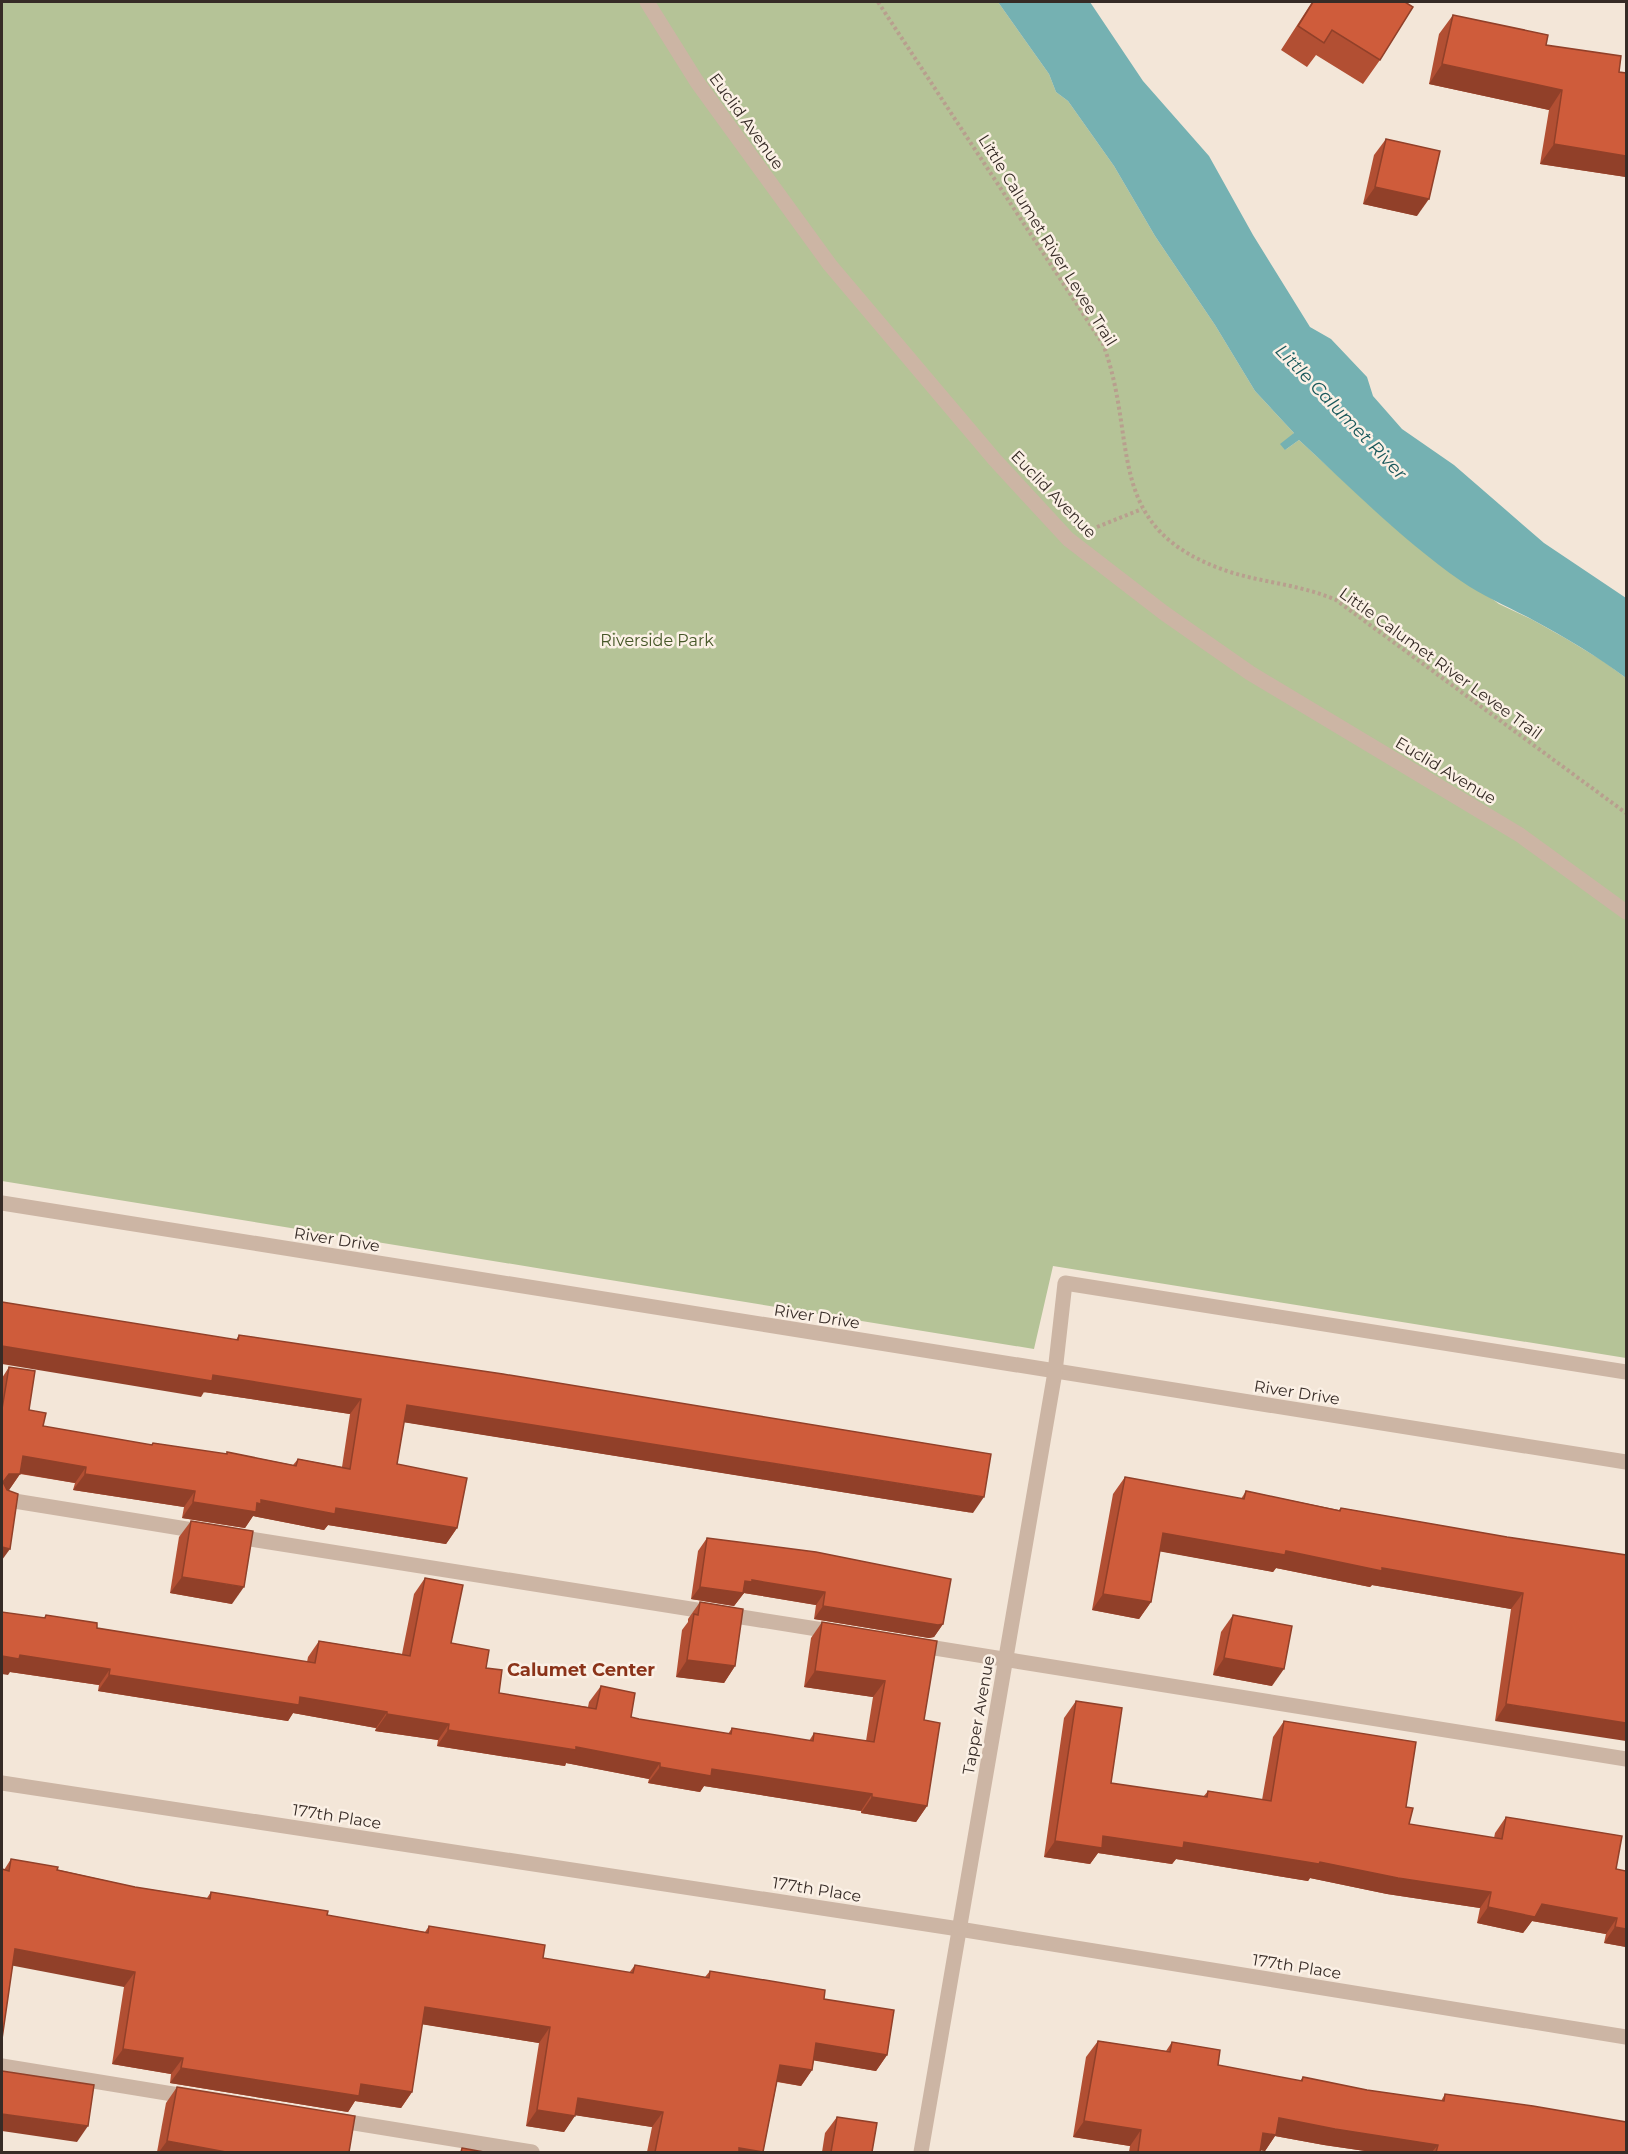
<svg xmlns="http://www.w3.org/2000/svg" width="1628" height="2154" font-family="Montserrat,sans-serif">
	<style>
		.green { fill: #b5c397 }
		.water { fill: #75b1b2 }
		.lines { fill: none; stroke-linecap: round; stroke-linejoin: round }
		.path { stroke: #b89f8e; stroke-width: 4; stroke-dasharray: 3 3; stroke-linecap: butt }
		.service { stroke: #ccb5a4; stroke-width: 15 }
		.minor { stroke: #ccb5a4; stroke-width: 15 }
		.wall { fill: #b24f33 }
		.shaded-wall { fill: #914029 }
		.building { fill: #cf5c3b; stroke: #914029; stroke-width: 1.5 }
		.labels { text-anchor: middle; stroke-width: 5; stroke-linejoin: round; paint-order: stroke }
		.street-label { font-size: 16px; fill: #362b26; stroke: #fbf0e5 }
		.park-label { font-size: 16px; fill: #465728; stroke: #fbf0e5 }
		.water-label { font-size: 18px; font-style: italic; fill: #19585b; stroke: #fbf0e5 }
		.neighbourhood-label { font-size: 18px; font-weight: bold; fill: #8b3319; stroke: #fbf0e5 }
	</style>
	<rect width="100%" height="100%" fill="#f3e6d8"/>
	<path class="green" d="M2 2H998L1049 74 1056 92 1068 101 1114 166 1155 236 1215 325 1255 391 1294 433 1285 450 1299 440 1389 523 1499 604 1531 619 1565 638 1603 661 1626 678V1358L1053 1266 1034 1349 2 1181Z"/>
	<path class="water" d="M998 2H1090L1143 81 1209 156 1253 235 1310 327 1331 339 1367 377 1373 396 1402 429 1454 465 1544 543 1626 598V678C1597 656 1566 638 1533 620 1509 607 1484 597 1461 581 1402 540 1351 488 1299 440L1285 450 1280 444 1294 433 1255 391 1215 325 1155 236 1114 166 1068 101 1056 92 1049 74Z"/>
	<g class="lines">
		<g class="path">
			<path d="M878 2 1103 344C1140 443 1100 529 1230 572 1265 583 1302 585 1336 600L1626 813"/>
			<path d="M1097 527 1142 509"/>
		</g>
		<g class="service">
			<path d="M2 1499 205 1532"/>
			<path d="M231 1536 836 1632"/>
			<path d="M916 1645 1626 1759"/>
			<path d="M2 2066 191 2097"/>
			<path d="M336 2120 532 2152"/>
		</g>
		<g class="minor">
			<path d="M647 2 697 82 830 265 995 460 1068 539 1164 613 1250 673 1520 835 1626 912"/>
			<path d="M2 1203 1626 1462"/>
			<path d="M2 1783 959 1929 1626 2037"/>
			<path d="M921 2152 1055 1372 1065 1283 1626 1372"/>
		</g>
	</g>
	<g class="wall">
		<path d="M1312 2H1405L1380 60 1363 84 1316 55 1307 67 1281 50Z"/>
		<path d="M1453 15 1546 45 1619 72 1626 73V177L1540 164 1549 110 1429 84 1439 34Z"/>
		<path d="M1386 139 1417 216 1363 204 1374 155Z"/>
		<path d="M239 1335 973 1513 404 1422 397 1464 457 1528 446 1544 328 1525 324 1530 253 1516 245 1528 182 1518 184 1507 73 1490 75 1483 20 1474 9 1490H7L2 1560V1378L9 1367 29 1410 43 1426 151 1445 153 1443 226 1454 227 1452 293 1465 298 1459 342 1467 350 1414 204 1392 201 1397Z"/>
		<path d="M1125 1477 1241 1499 1246 1491 1339 1510 1341 1508 1507 1537 1626 1555 1495 1721 1511 1609 1372 1585 1370 1587 1276 1568 1273 1572 1160 1551 1151 1602 1139 1619 1092 1610 1113 1494Z"/>
		<path d="M191 1521 232 1604 170 1593 179 1537Z"/>
		<path d="M707 1538 943 1624 934 1637 929 1638 814 1619 816 1605 744 1593 734 1606 691 1599 698 1551Z"/>
		<path d="M425 1578 451 1643 486 1668 499 1693 588 1707 589 1702 601 1686 631 1717 639 1719 728 1734 732 1728 809 1741 814 1733 866 1741 873 1697 804 1687 811 1638 822 1622 924 1720 927 1806 916 1822 861 1813V1811L704 1786 700 1792 648 1783 649 1779 566 1763 565 1766 437 1746 438 1740 375 1731 376 1728 293 1713 288 1721 98 1691 99 1685 10 1672 8 1675 46 1615 97 1628 307 1662 308 1657 319 1641 402 1654 414 1594Z"/>
		<path d="M700 1602 735 1666 724 1683 676 1677 682 1630 688 1622V1619Z"/>
		<path d="M1233 1615 1272 1686 1213 1675 1221 1632Z"/>
		<path d="M1076 1701 1111 1783 1203 1797 1208 1791 1262 1800 1273 1737 1284 1721 1406 1807 1409 1824 1494 1838 1495 1833 1506 1817 1616 1869 1626 1871V1947L1604 1943 1606 1934 1532 1921 1523 1933 1477 1923 1480 1908 1387 1894 1310 1878 1308 1881 1176 1859 1172 1864 1098 1853 1090 1864 1044 1857 1064 1718Z"/>
		<path d="M11 1859 135 1887 207 1898 211 1892 327 1915 425 1932 429 1926 543 1958 629 1973 635 1965 705 1977 710 1971 824 1999 887 2055 876 2071 814 2060 812 2070 801 2086 777 2082 763 2152H647L652 2127 575 2115 564 2132 526 2126 539 2043 422 2024 412 2092 401 2108 355 2101 348 2112 170 2083 171 2074 112 2064 124 1987 4 1870Z"/>
		<path d="M1098 2041 1166 2051 1172 2042 1218 2065 1300 2081 1303 2077 1367 2090 1441 2101 1445 2094 1626 2152H1372L1324 2145 1275 2136 1265 2151 1260 2150V2152H1129L1130 2146 1073 2137 1086 2057Z"/>
		<path d="M177 2087 349 2152H157L166 2103Z"/>
		<path d="M837 2117 872 2152H822L825 2133Z"/>
	</g>
	<g class="shaded-wall">
		<path d="M1442 64 1562 90 1549 110 1429 84Z"/>
		<path d="M1554 144 1626 156V177L1540 164Z"/>
		<path d="M1375 187 1429 199 1417 216 1363 204Z"/>
		<path d="M2 1346 213 1375 361 1399 350 1414 204 1392 201 1397 2 1364Z"/>
		<path d="M407 1405 984 1497 973 1513 396 1421Z"/>
		<path d="M23 1456 86 1467 75 1483 12 1472Z"/>
		<path d="M9 1474H20L9 1490H2V1485Z"/>
		<path d="M85 1474 195 1491 184 1507 73 1490Z"/>
		<path d="M261 1500 336 1508 457 1528 446 1544 328 1525 324 1530 253 1516 245 1528 182 1518 193 1502 257 1503Z"/>
		<path d="M1163 1533 1286 1551 1523 1593 1511 1609 1372 1585 1370 1587 1276 1568 1273 1572 1152 1550Z"/>
		<path d="M2 1547 10 1549 2 1560Z"/>
		<path d="M182 1577 244 1587 232 1604 170 1593Z"/>
		<path d="M752 1580 825 1592 816 1605 744 1593 734 1606 691 1599 700 1587Z"/>
		<path d="M1103 1594 1151 1602 1139 1619 1092 1610Z"/>
		<path d="M823 1606 943 1624 934 1637 929 1638 814 1619Z"/>
		<path d="M20 1655 110 1669 99 1685 10 1672 8 1675 2 1674V1656Z"/>
		<path d="M1224 1658 1284 1669 1272 1686 1213 1675Z"/>
		<path d="M687 1660 735 1666 724 1683 676 1677Z"/>
		<path d="M815 1671 885 1681 873 1697 804 1687Z"/>
		<path d="M109 1675 300 1697 387 1712 376 1728 293 1713 288 1721 98 1691Z"/>
		<path d="M1506 1704 1626 1723V1741L1495 1721Z"/>
		<path d="M387 1714 449 1724 438 1740 375 1731Z"/>
		<path d="M448 1730 576 1747 660 1763 649 1779 566 1763 565 1766 437 1746Z"/>
		<path d="M660 1767 712 1769 872 1794 861 1811 704 1786 700 1792 648 1783Z"/>
		<path d="M872 1797 927 1806 916 1822 861 1813Z"/>
		<path d="M1103 1836 1184 1842 1320 1862 1491 1892 1480 1908 1387 1894 1310 1878 1308 1881 1176 1859 1172 1864 1098 1853 1090 1864 1044 1857 1055 1841Z"/>
		<path d="M1542 1904 1617 1918 1606 1934 1532 1921 1523 1933 1477 1923 1488 1907Z"/>
		<path d="M1615 1927 1626 1929V1947L1604 1943Z"/>
		<path d="M15 1949 135 1972 124 1987 4 1964Z"/>
		<path d="M425 2007 550 2027 539 2043 414 2023Z"/>
		<path d="M816 2043 887 2055 876 2071 805 2059Z"/>
		<path d="M123 2049 183 2058 171 2074 112 2064Z"/>
		<path d="M780 2065 812 2070 801 2086 769 2080Z"/>
		<path d="M181 2068 361 2084 412 2092 401 2108 355 2101 348 2112 170 2083Z"/>
		<path d="M578 2098 663 2112 652 2127 567 2114Z"/>
		<path d="M537 2110 575 2116 564 2132 526 2126Z"/>
		<path d="M2 2114 88 2126 77 2142 2 2131Z"/>
		<path d="M1279 2118 1438 2145 1432 2152H1372L1324 2145 1275 2136 1265 2151 1252 2149 1263 2133Z"/>
		<path d="M1084 2121 1141 2130 1130 2146 1073 2137Z"/>
		<path d="M167 2141 226 2152H159Z"/>
		<path d="M739 2148 763 2152H736Z"/>
	</g>
	<g class="building">
		<path d="M1313 2H1405L1413 7 1380 60 1332 30 1324 43 1298 26Z"/>
		<path d="M1453 15 1548 35 1546 45 1621 56 1619 72 1626 73V156L1554 144 1562 90 1442 64Z"/>
		<path d="M1386 139 1440 151 1429 199 1375 187Z"/>
		<path d="M2 1302 238 1340 239 1335 503 1374 991 1454 984 1497 407 1405 397 1464 467 1478 457 1528 336 1508 335 1514 261 1500V1504L257 1503 256 1512 193 1502 195 1491 85 1474 86 1467 23 1456 20 1474H9L3 1482 7 1490 18 1494 10 1549 2 1547V1409L9 1367 35 1371 29 1410 46 1413 43 1426 152 1445 153 1443 227 1454V1452L296 1466 298 1459 350 1469 361 1399 213 1375 212 1381 2 1346Z"/>
		<path d="M1125 1477 1244 1499 1246 1491 1340 1511 1341 1508 1507 1537 1626 1555V1723L1506 1704 1523 1593 1382 1568V1571L1286 1551 1285 1555 1163 1533 1151 1602 1103 1594Z"/>
		<path d="M191 1521 253 1531 244 1587 182 1577Z"/>
		<path d="M707 1538 816 1552 951 1579 943 1624 938 1625 823 1606 825 1592 752 1580V1582L745 1581 743 1593 700 1587Z"/>
		<path d="M425 1578 463 1585 451 1643 489 1650 486 1668 502 1670 499 1693 596 1709 601 1686 635 1693 631 1717 639 1719 731 1734 732 1728 813 1741 814 1733 874 1742 885 1681 815 1671 822 1622 937 1641 924 1720 940 1723 927 1806 872 1797V1794L712 1769 711 1776 660 1767V1763L576 1747V1750L448 1730 449 1724 387 1714V1712L300 1697 299 1705 109 1675 110 1669 20 1655 19 1659 2 1656V1612L45 1618 46 1615 97 1623V1628L315 1663 319 1641 410 1656Z"/>
		<path d="M700 1602 743 1609 735 1666 687 1660 694 1614 698 1615Z"/>
		<path d="M1233 1615 1292 1626 1284 1669 1224 1658Z"/>
		<path d="M1076 1701 1122 1708 1111 1783 1207 1797 1208 1791 1271 1801 1284 1721 1416 1742 1406 1807 1413 1808 1409 1824 1502 1839 1506 1817 1622 1836 1616 1869 1626 1871V1929L1615 1927 1617 1918 1542 1904 1535 1917 1488 1907 1491 1892 1398 1878 1320 1862 1319 1864 1184 1842 1183 1848 1103 1836 1102 1848 1055 1841Z"/>
		<path d="M11 1859 58 1867 57 1870 135 1887 210 1899 211 1892 328 1911 327 1915 428 1933 429 1926 545 1945 543 1958 633 1973 635 1965 709 1978 710 1971 825 1990 824 1999 894 2010 887 2055 816 2043 812 2070 780 2065 763 2152 739 2148V2152H655L663 2112 578 2098 575 2116 537 2110 550 2027 425 2007 412 2092 361 2084 359 2096 181 2068 183 2058 123 2049 135 1972 15 1949 2 2039V1869L9 1871Z"/>
		<path d="M1098 2041 1170 2052 1172 2042 1220 2050 1218 2065 1302 2081 1303 2077 1367 2090 1444 2101 1445 2094 1533 2106 1626 2122V2152H1436L1438 2145 1335 2129 1279 2118 1276 2135 1263 2133 1260 2152H1138L1141 2130 1084 2121Z"/>
		<path d="M2 2071 94 2085 88 2126 2 2114Z"/>
		<path d="M177 2087 355 2116 349 2152H226L167 2141Z"/>
		<path d="M837 2117 877 2123 872 2152H831Z"/>
		<path d="M462 2148 484 2152H461Z"/>
	</g>
	<g class="labels">
		<g class="street-label">
			<text transform="translate(747 121) rotate(54)" y="6">Euclid Avenue</text>
			<text transform="translate(1048 240) rotate(58)" y="6">Little Calumet River Levee Trail</text>
			<text transform="translate(1054 494) rotate(46)" y="6">Euclid Avenue</text>
			<text transform="translate(1441 663) rotate(36)" y="6">Little Calumet River Levee Trail</text>
			<text transform="translate(1446 770) rotate(31)" y="6">Euclid Avenue</text>
			<text transform="translate(337 1239) rotate(9)" y="6">River Drive</text>
			<text transform="translate(817 1316) rotate(9)" y="6">River Drive</text>
			<text transform="translate(1297 1392) rotate(9)" y="6">River Drive</text>
			<text transform="translate(978 1715) rotate(-80)" y="6">Tapper Avenue</text>
			<text transform="translate(337 1816) rotate(9)" y="6">177th Place</text>
			<text transform="translate(817 1889) rotate(9)" y="6">177th Place</text>
			<text transform="translate(1297 1966) rotate(9)" y="6">177th Place</text>
		</g>
		<g class="park-label">
			<text x="657" y="646">Riverside Park</text>
		</g>
		<g class="water-label">
			<text transform="translate(1341 412) rotate(46)" y="6">Little Calumet River</text>
		</g>
		<g class="neighbourhood-label">
			<text x="581" y="1676">Calumet Center</text>
		</g>
	</g>
	<rect width="1628" height="2154" fill="none" stroke="#362b26" stroke-width="6"/>
</svg>
